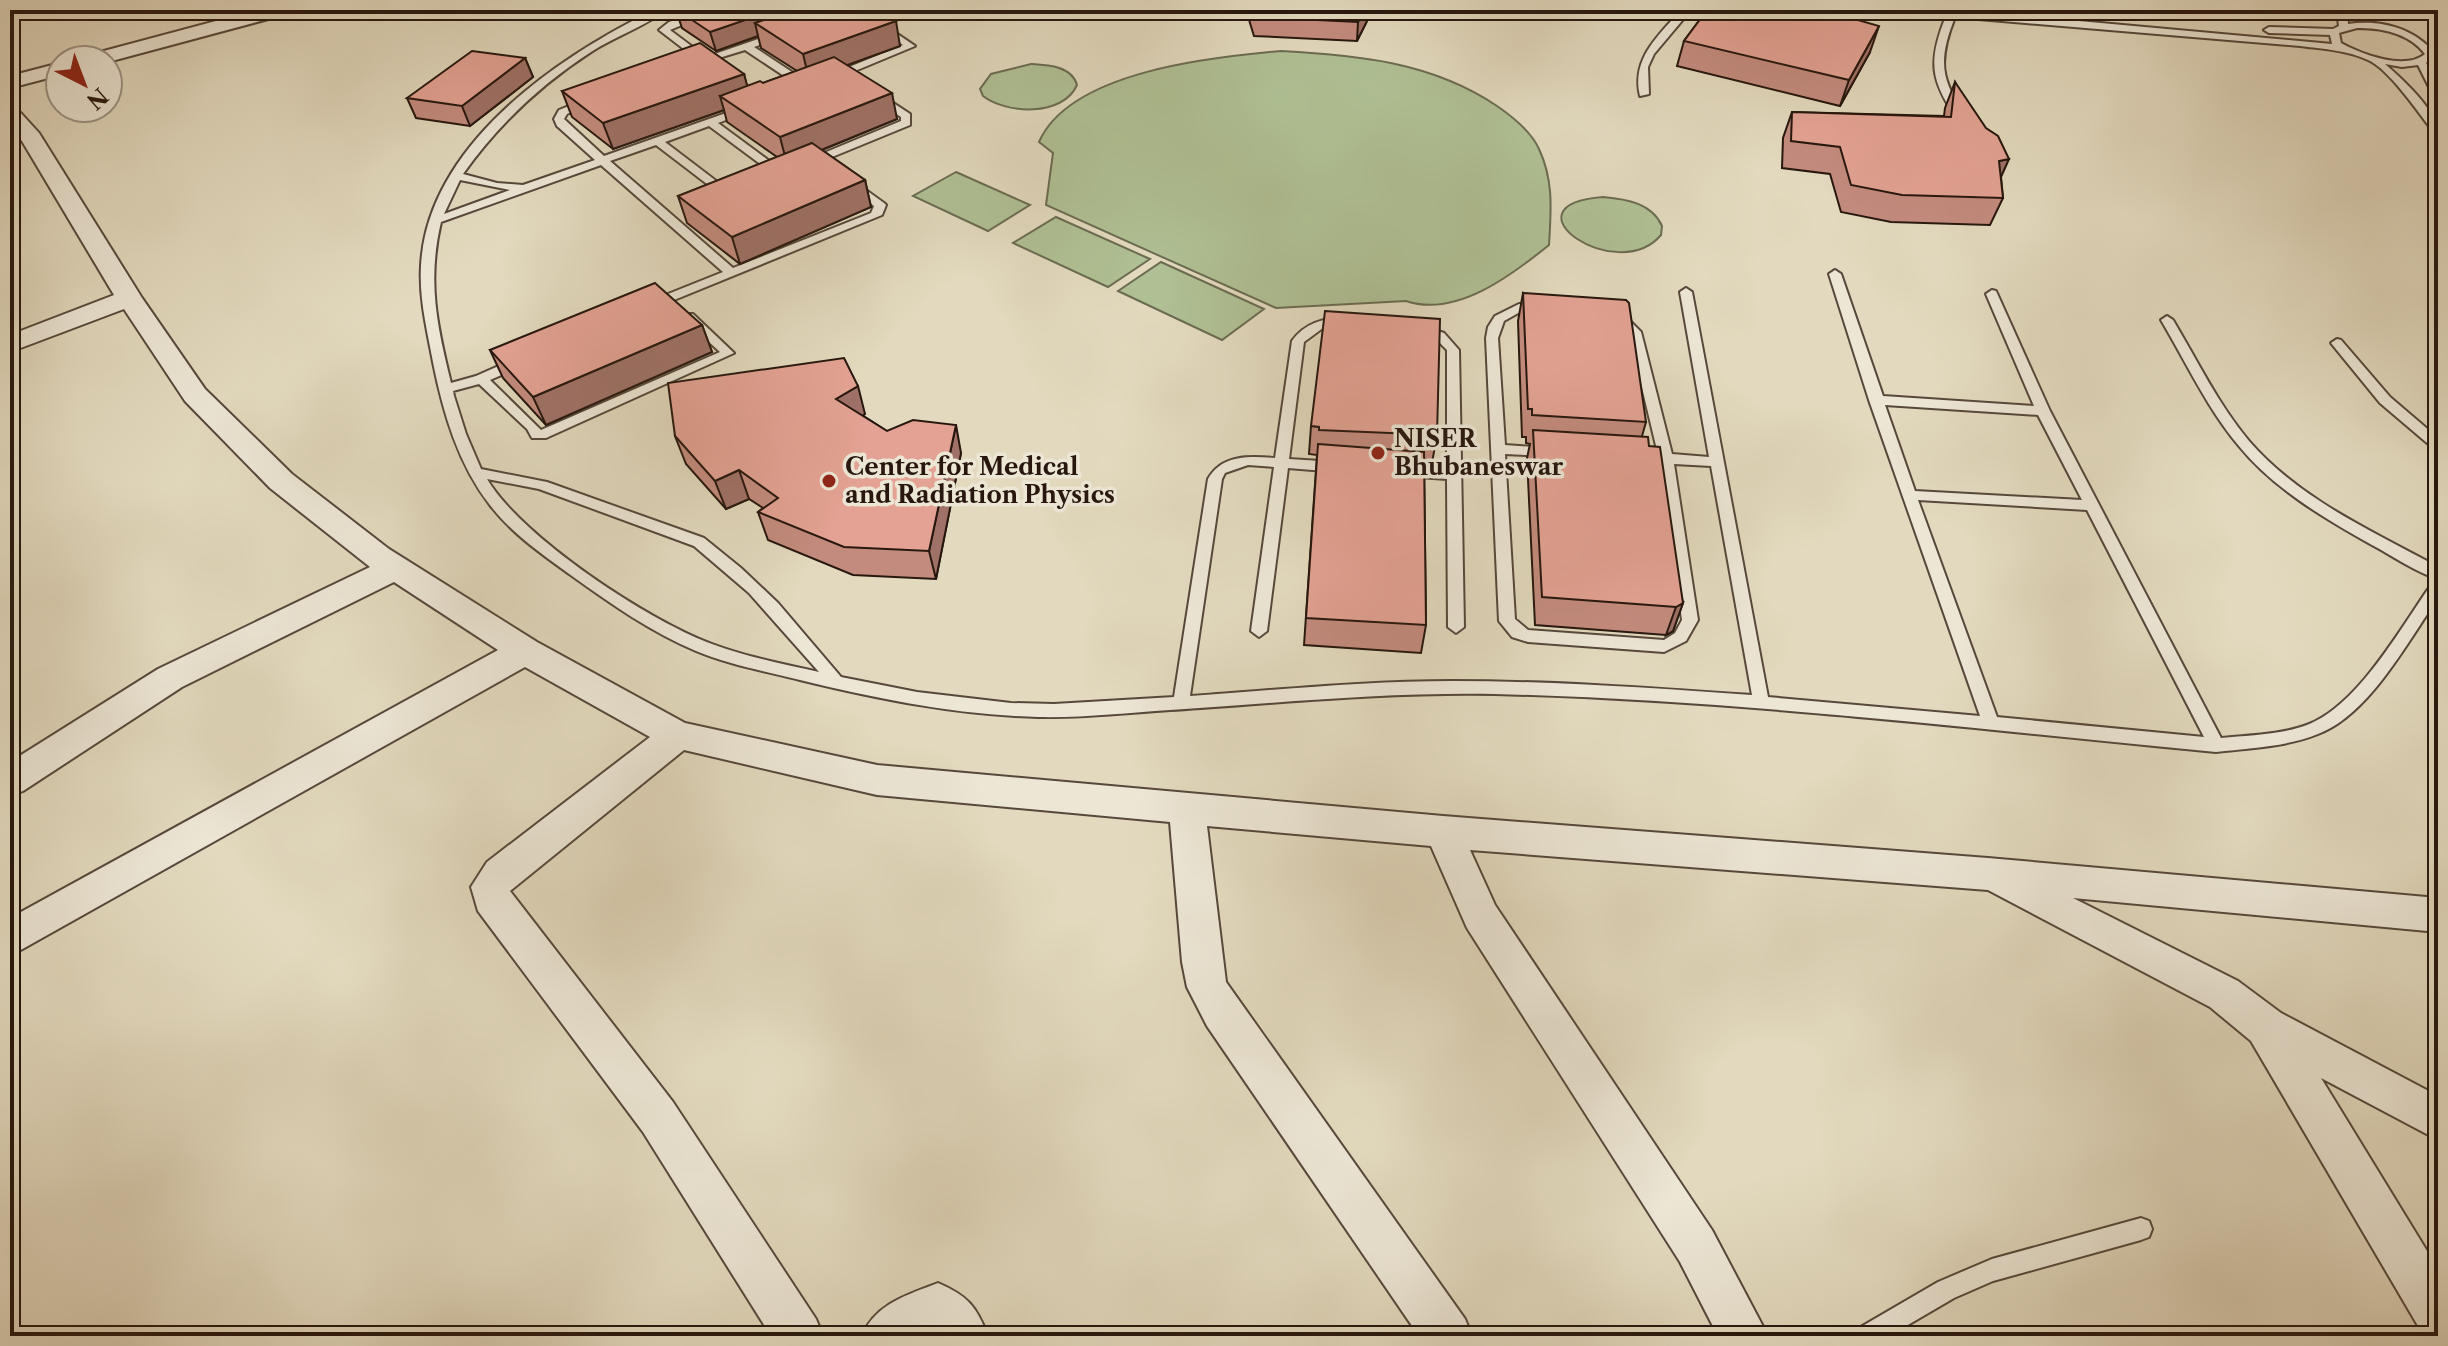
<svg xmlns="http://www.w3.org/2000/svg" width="2448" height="1346" font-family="'Libre Caslon Text',serif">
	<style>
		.green { fill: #afc094; stroke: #6b6c52; stroke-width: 2 }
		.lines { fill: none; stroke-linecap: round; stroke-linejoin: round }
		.lane-casing { stroke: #56483b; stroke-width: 4 }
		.street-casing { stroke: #56483b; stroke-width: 4 }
		.lane { fill: #ece6d5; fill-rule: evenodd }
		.street { fill: #ece6d5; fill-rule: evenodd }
		.wall { fill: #c38b7e; stroke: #27170f; stroke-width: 2 }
		.shaded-wall { fill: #9f7167; stroke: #27170f; stroke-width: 2 }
		.building { fill: #e3a293; stroke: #27170f; stroke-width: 2 }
		.poi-dot { fill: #8f2418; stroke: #ece6d5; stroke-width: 3 }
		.labels { text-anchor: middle; stroke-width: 7; stroke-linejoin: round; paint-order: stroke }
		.poi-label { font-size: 24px; font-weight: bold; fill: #27170f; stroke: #ece6d5; text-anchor: start }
	</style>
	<rect width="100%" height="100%" fill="#e2d9be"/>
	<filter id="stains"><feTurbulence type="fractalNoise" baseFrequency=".0025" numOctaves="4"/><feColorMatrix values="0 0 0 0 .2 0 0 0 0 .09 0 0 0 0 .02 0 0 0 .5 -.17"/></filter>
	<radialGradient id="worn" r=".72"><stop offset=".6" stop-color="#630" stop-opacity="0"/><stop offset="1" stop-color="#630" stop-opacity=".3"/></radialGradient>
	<g class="green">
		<path d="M1281 51C1357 55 1432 62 1497 106 1513 117 1531 131 1539 149 1554 181 1551 211 1549 245 1512 275 1456 318 1406 301L1276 308 1046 205 1053 153 1039 142C1070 71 1213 57 1281 51Z"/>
		<path d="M1031 64C1048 65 1072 66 1077 85 1063 117 1006 114 983 96L980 89 991 74Z"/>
		<path d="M956 172 1030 205 988 231 913 196Z"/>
		<path d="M1603 197C1626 199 1652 203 1662 226L1661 235C1617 287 1499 205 1603 197Z"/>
		<path d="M1056 217 1150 259 1108 287 1013 243Z"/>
		<path d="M1161 262 1264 309 1222 340 1118 291Z"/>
	</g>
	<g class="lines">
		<g class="lane-casing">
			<g id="lane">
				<path d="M654 10H666C644 27 614 37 591 52 540 85 498 125 463 174L497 183 523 185 595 160 557 126 554 119 559 110 586 99 590 100V104L567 114 564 119 604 156 746 106 751 109 750 111 718 123 783 171V175H775L709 126 665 142 732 193V197H724L656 145 610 161 733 268 871 213 874 206 847 186V182H855L884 203 886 205 882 215 652 309 646 305 648 302 723 272 601 165 441 222C427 281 437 326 451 383L476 376 512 360H522V366L490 380 541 430 720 352 685 320V314H693L734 353 546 438H532L527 429 479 384 453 391 454 396 466 434 481 469 547 482 704 538 741 568 778 603 841 677 917 692 1011 703 1054 704 1174 697 1208 479C1222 454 1250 456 1275 458L1292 341C1305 323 1323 318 1345 318L1349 319V325L1323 328 1304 342 1289 459 1337 462 1344 467 1337 472 1288 468 1267 631 1259 637 1251 631 1274 467 1248 465 1225 473 1222 479 1190 696C1277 690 1365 681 1453 681 1552 681 1652 688 1752 695L1711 466 1674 464 1698 620 1686 641 1664 652 1528 642 1512 637 1499 621 1486 338 1488 327 1495 316 1519 304 1607 311 1624 315 1641 332 1672 454 1709 457 1680 292 1686 288 1692 292 1768 697 1980 716 1869 400 1829 274 1835 270 1841 274 1883 396 2034 406 1986 294 1992 290 1996 291 2050 411 2221 738C2249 735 2280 735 2307 725 2359 705 2401 627 2433 582L2438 581V598C2408 641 2369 715 2318 734 2286 747 2250 748 2216 752 1976 729 1736 700 1495 694 1386 692 1278 703 1170 710 1126 713 1082 718 1038 717 957 715 878 699 800 680 765 671 729 665 696 651 651 632 611 604 572 576 543 555 512 534 490 505 458 464 443 412 433 362 427 330 419 298 421 266 427 146 556 58 654 10ZM460 180 510 190 444 214ZM1520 312 1607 319 1616 321 1629 333 1658 454 1652 458 1660 463 1682 620 1675 633 1664 640 1528 630 1515 619 1505 454 1548 456 1555 452 1548 448 1505 445 1498 338 1504 321ZM1885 405 2038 415 2082 500 1915 491ZM487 479 539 489 694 546 749 593 819 672C783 664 747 657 712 644 649 621 521 537 487 479ZM1918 500 2087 510 2204 737 1997 717Z"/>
				<path d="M704 10H718L670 30 706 57 776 33H782V37L754 47 810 84V88H802L745 50 696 65 694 63 698 60 659 30 669 22Z"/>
				<path d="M851 10H862L915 46 838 78H832V74L903 45Z"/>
				<path d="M1681 10H1691L1654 54 1648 67 1649 94 1640 96C1631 59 1658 36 1681 10Z"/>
				<path d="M1899 10H1958L2332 44 2330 35 2269 33 2264 30 2269 27 2333 29 2339 26 2337 10H2347L2348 24C2380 19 2415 28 2435 54L2426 63 2438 85V98L2433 95 2418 65 2402 67 2385 64C2402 79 2438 111 2438 134L2434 133C2419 113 2389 69 2368 60 2347 50 2322 49 2300 46L1955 17C1938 60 1940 79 1966 117L1961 120 1957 119C1930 80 1928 61 1946 16L1904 13ZM2357 28C2382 28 2409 33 2425 54 2405 71 2361 54 2341 43L2339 33Z"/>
				<path d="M876 97H884L910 114V125L815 164H807V160L901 121V117L876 101Z"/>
				<path d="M2167 316 2173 320C2197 360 2218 404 2249 441 2299 499 2372 531 2438 567V579C2415 572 2393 556 2372 545 2324 518 2274 489 2239 446 2207 408 2186 362 2161 320Z"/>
				<path d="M1420 325 1444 333 1459 350 1464 627 1456 633 1448 627 1447 479 1404 476 1397 471 1404 466 1447 470V350L1435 338 1416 332V326Z"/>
				<path d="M2337 339 2341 340 2390 397 2438 438V449L2433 448 2380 403 2331 343Z"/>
				<path d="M2141 1218 2149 1221 2152 1229 2149 1237 2141 1240 1993 1281 1954 1298 1889 1336H1856L1859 1328 1938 1282 1992 1259Z"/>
			</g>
		</g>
		<g class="street-casing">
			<g id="street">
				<path d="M257 10H290L287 14 108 62 82 60 85 56Z"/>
				<path d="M60 63V75L10 88V76Z"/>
				<path d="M10 108 18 110 39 133 142 298 205 389 292 474 389 549 537 642 685 723 877 765 1443 816 1988 858 2438 898V932L2073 898 2238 981 2281 1013 2438 1096V1140L2321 1078 2438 1269V1336L2421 1331 2251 1041 2210 1007 1988 890 1470 850 1495 905 1712 1230 1768 1336H1718L1680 1262 1467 928 1431 846 1207 826 1226 982 1465 1319 1472 1336H1419L1207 1026 1187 987 1182 962 1170 822 877 795 684 750 510 891 673 1102 816 1319 823 1336H771L643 1132 478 911 471 887 487 862 650 737 525 667 10 956V918L498 650 394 582 182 687 23 791 10 796V762L158 669 370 567 270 488 185 401 124 309 10 352V335L114 295 22 141 10 128Z"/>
				<path d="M938 1283C968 1296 976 1306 988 1336H936L933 1333 928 1336H862C875 1304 907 1295 938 1283Z"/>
			</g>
		</g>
		<use href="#lane" class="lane"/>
		<use href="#street" class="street"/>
	</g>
	<g class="wall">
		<path d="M676 10 900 46 847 65 897 119 822 150 865 180 871 207 740 264 687 223 678 196 777 157 727 122 724 110 613 149 572 117 562 91 744 74 747 86 763 83 797 71 761 48 758 36 716 51 682 28Z"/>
		<path d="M1246 10H1369L1368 19 1357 41 1254 36Z"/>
		<path d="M1707 10H1866L1862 21 1870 52 1840 106 1677 66 1684 41Z"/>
		<path d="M525 58 533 77 470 126 416 118 407 98Z"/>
		<path d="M1955 82 2001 177 2003 198 1990 225 1891 222 1841 212 1830 174 1782 168 1783 138 1792 112 1944 116 1945 108Z"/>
		<path d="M1523 293 1646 422 1642 436 1649 446 1683 603 1673 631 1666 635 1535 625 1527 458 1530 444 1526 443V437H1522L1518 321Z"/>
		<path d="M702 325 712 352 546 425 503 378 490 350Z"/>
		<path d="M865 414 862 415 887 431 961 453 936 579 853 575 768 540 758 512 763 508 749 499 726 509 686 464 675 436Z"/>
		<path d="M1311 426 1437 435 1432 463H1424L1426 625 1421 653 1304 645 1317 455 1309 454Z"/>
	</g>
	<g class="shaded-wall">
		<path d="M774 10H814L755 23 758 36 716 51 710 32Z"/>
		<path d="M1364 10H1369L1368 19 1357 41 1358 22Z"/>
		<path d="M1860 10H1866L1859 29 1851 18Z"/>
		<path d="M896 21 900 46 809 79 803 54Z"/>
		<path d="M1879 26 1870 52 1840 106 1849 80Z"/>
		<path d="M525 58 533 77 470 126 462 106Z"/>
		<path d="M744 74 751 100 720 96 724 110 613 149 603 123Z"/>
		<path d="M892 93 897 119 787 164 780 137Z"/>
		<path d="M2009 159 1997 186 1999 161Z"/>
		<path d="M865 180 871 207 740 264 732 237Z"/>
		<path d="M702 325 712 352 546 425 533 397Z"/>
		<path d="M858 386 865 414 843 427 836 399Z"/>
		<path d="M956 425 961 453 936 579 929 551Z"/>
		<path d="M739 470 749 499 726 509 715 481Z"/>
		<path d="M1683 603 1673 631 1666 635 1676 607Z"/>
	</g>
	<g class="building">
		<path d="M677 10H774L710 32Z"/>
		<path d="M794 10H878L896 21 803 54 755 23Z"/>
		<path d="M1252 10H1364L1358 22 1255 17Z"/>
		<path d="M1707 10H1860L1851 18 1879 26 1849 80 1684 41Z"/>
		<path d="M700 43 744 74 603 123 562 91Z"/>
		<path d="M472 51 525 58 462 106 407 98Z"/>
		<path d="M834 57 892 93 780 137 720 96 760 81 763 83Z"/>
		<path d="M1955 82 1986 128 1998 136 2009 159 1999 161 2003 198 1902 195 1851 185 1840 147 1791 141 1792 112 1951 117Z"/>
		<path d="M812 143 865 180 732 237 678 196Z"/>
		<path d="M655 283 702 325 533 397 490 350Z"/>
		<path d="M1523 293 1626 300 1629 303 1646 422 1532 415V409H1528Z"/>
		<path d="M1325 311 1440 319 1437 435 1319 430V427L1311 426Z"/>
		<path d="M844 358 858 386 836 399 887 431 913 420 956 425 929 551 844 547 758 512 778 498 739 470 715 481 675 436 668 383Z"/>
		<path d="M1533 430 1648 437 1649 446 1660 447 1683 603 1676 607 1542 597Z"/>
		<path d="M1318 444 1424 452 1426 625 1306 618Z"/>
	</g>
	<g class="poi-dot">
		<circle cx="1378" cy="453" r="8"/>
		<circle cx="829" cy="481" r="8"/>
	</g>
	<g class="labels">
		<g class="poi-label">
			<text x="1394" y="447">NISER<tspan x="1394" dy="28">Bhubaneswar</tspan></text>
			<text x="845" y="475">Center for Medical<tspan x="845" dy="28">and Radiation Physics</tspan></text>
		</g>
	</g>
	<rect width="2448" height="1346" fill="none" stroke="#e2d9be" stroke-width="40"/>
	<rect x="12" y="12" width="2424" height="1322" fill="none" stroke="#27170f" stroke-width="4"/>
	<rect x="20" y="20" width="2408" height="1306" fill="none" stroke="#27170f" stroke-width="2"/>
	<g transform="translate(84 84) rotate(138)"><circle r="38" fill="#ece6d5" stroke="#9d9386" stroke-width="2"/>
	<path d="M0-6L14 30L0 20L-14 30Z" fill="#8f2418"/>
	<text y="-12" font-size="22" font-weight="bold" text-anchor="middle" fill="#27170f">N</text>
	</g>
	<rect width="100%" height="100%" filter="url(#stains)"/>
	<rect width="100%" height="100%" fill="url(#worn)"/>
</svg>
